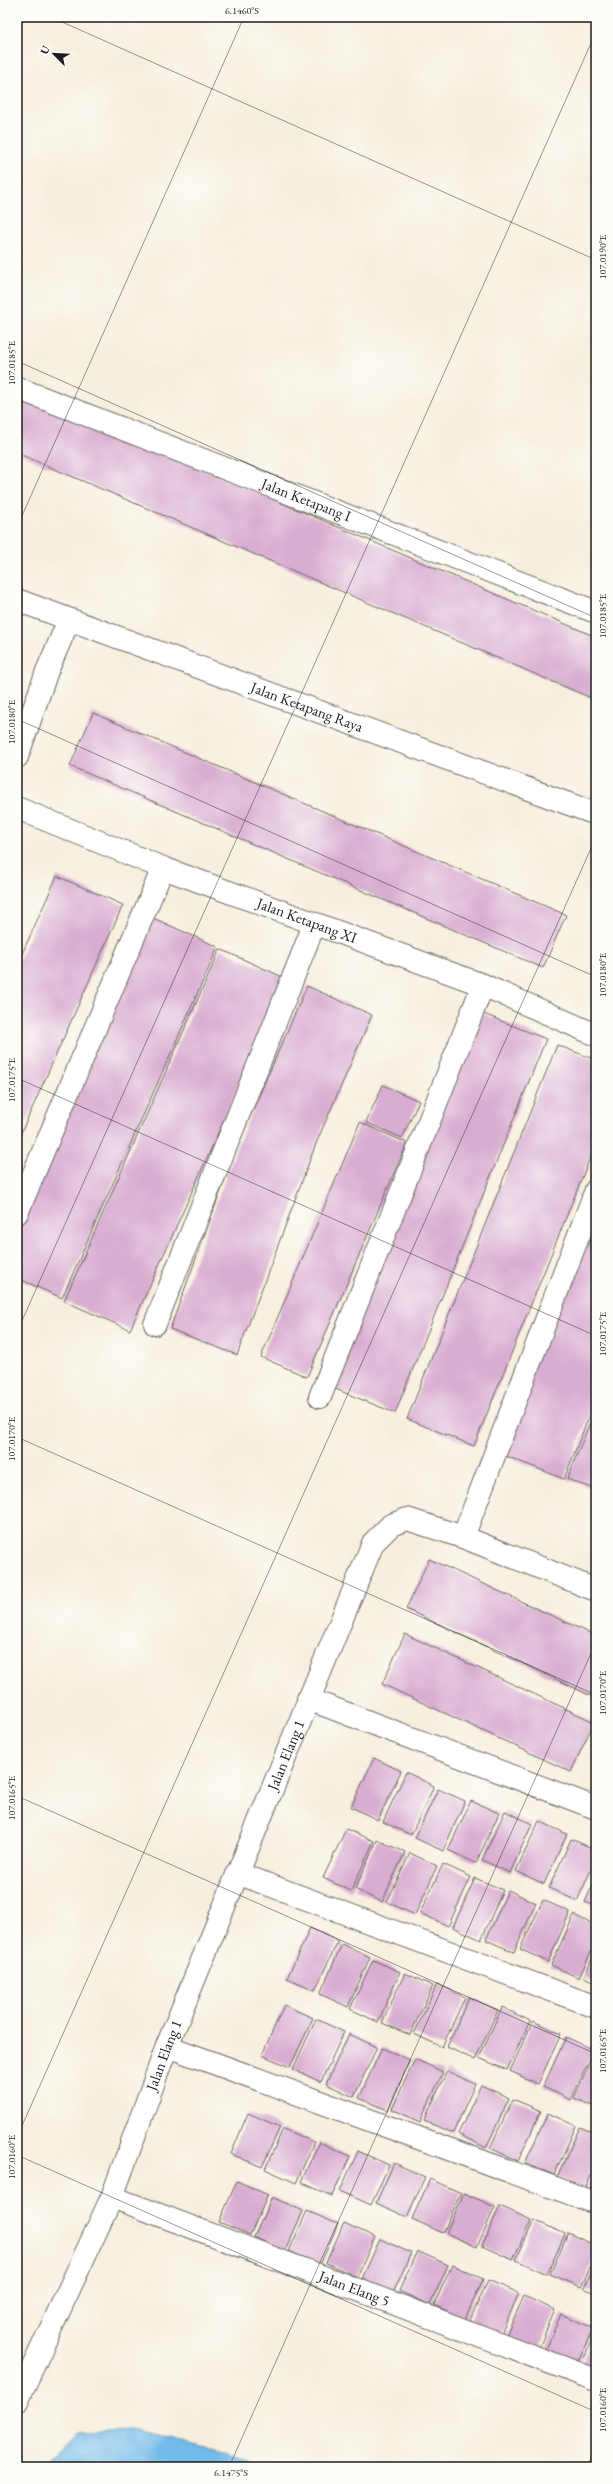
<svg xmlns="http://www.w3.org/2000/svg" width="613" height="2484" font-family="'EB Garamond',serif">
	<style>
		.water { fill: #71bae9; stroke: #466b82 }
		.building { fill: #d9add2 }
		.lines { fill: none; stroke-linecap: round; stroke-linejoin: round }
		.minor-casing { stroke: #696660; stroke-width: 24 }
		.minor { stroke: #fff; stroke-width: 22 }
		.ticks { fill: none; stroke: #1c1c1c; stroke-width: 1; stroke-opacity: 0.45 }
		.labels { text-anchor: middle; stroke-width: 3; stroke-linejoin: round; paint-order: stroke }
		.street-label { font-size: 15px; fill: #1c1c1c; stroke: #fdfcf7 }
		.neatline { fill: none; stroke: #1c1c1c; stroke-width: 1.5 }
		.ticks-label { font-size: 10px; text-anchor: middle; fill: #1c1c1c }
	</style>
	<rect width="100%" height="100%" fill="#fdfcf7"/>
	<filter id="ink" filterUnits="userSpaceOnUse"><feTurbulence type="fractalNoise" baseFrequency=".025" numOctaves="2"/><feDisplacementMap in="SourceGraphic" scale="8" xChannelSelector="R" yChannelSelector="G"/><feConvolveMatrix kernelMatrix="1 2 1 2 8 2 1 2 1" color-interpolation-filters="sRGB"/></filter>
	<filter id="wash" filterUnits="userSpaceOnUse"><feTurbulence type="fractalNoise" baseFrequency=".012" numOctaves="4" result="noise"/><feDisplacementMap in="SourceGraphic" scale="16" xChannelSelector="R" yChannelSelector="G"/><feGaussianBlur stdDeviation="0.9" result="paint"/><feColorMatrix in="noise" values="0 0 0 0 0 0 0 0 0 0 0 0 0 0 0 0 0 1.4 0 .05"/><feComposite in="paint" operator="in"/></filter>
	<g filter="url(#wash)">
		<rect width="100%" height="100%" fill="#f7efde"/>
		<path class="water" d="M132 2430 272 2464 279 2467H41L77 2432Z"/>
		<g id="blocks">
			<g class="building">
				<path d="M17 390 596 637V700L17 453Z"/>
				<path d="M93 713 566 915 543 968 70 766Z"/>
				<path d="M57 876 123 905 17 1142V965Z"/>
				<path d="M153 918 218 947 62 1298 17 1278V1223Z"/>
				<path d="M220 949 287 979 130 1330 64 1301Z"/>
				<path d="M307 986 372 1015 317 1141 237 1355 170 1329 238 1144Z"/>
				<path d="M479 1012 546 1039 395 1413 328 1386Z"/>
				<path d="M557 1045 596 1060V1143L474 1446 407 1419Z"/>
				<path d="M383 1085 419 1101 402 1138 366 1122Z"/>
				<path d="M360 1122 407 1143 307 1377 261 1357Z"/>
				<path d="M596 1205V1399L564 1479 496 1452Z"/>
				<path d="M596 1408V1490L567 1479Z"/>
				<path d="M429 1559 596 1636V1698L406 1609Z"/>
				<path d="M405 1634 594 1722 571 1772 382 1684Z"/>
				<path d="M374 1758 401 1771 378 1820 351 1807Z"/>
				<path d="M406 1772 434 1786 411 1835 383 1822Z"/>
				<path d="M438 1789 465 1801 443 1851 415 1838Z"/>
				<path d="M471 1801 499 1813 476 1863 448 1850Z"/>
				<path d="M505 1811 532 1824 510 1873 482 1860Z"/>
				<path d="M539 1821 567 1834 544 1884 516 1871Z"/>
				<path d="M346 1829 374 1841 351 1891 323 1878Z"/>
				<path d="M571 1839 596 1850V1859L577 1901 549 1888Z"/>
				<path d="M377 1840 405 1852 382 1902 355 1889Z"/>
				<path d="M410 1853 437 1866 415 1915 387 1902Z"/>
				<path d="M443 1864 471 1877 448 1926 420 1913Z"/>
				<path d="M475 1878 503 1890 481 1940 453 1927Z"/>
				<path d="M596 1878V1906L585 1902Z"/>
				<path d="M508 1890 536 1903 514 1952 486 1940Z"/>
				<path d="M543 1900 570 1912 548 1962 520 1949Z"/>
				<path d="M574 1915 596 1926V1941L579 1978 551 1965Z"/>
				<path d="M310 1928 338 1941 315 1990 287 1978Z"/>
				<path d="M342 1944 370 1957 348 2007 320 1994Z"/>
				<path d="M596 1950V1983L584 1977Z"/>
				<path d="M373 1960 400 1972 378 2022 350 2009Z"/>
				<path d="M405 1973 433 1986 410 2035 382 2023Z"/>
				<path d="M437 1984 465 1997 442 2047 414 2034Z"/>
				<path d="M469 1997 498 2010 475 2060 447 2047Z"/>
				<path d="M284 2005 313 2018 290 2067 262 2055Z"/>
				<path d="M502 2007 530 2021 507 2070 479 2058Z"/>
				<path d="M316 2019 344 2032 321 2082 293 2069Z"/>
				<path d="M533 2021 561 2034 538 2084 510 2071Z"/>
				<path d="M349 2034 377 2047 354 2097 326 2084Z"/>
				<path d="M566 2037 594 2050 571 2100 543 2087Z"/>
				<path d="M382 2048 410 2060 388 2110 359 2098Z"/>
				<path d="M596 2051V2107L574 2098Z"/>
				<path d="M415 2059 443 2072 420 2122 392 2109Z"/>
				<path d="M447 2071 475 2084 453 2133 424 2121Z"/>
				<path d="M481 2085 509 2098 486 2148 458 2134Z"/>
				<path d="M513 2099 541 2111 518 2161 490 2148Z"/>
				<path d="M248 2113 280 2127 262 2167 231 2154Z"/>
				<path d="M548 2113 576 2126 554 2175 525 2163Z"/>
				<path d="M580 2127 596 2134V2164L585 2189 557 2177Z"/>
				<path d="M283 2129 314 2142 296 2183 265 2169Z"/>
				<path d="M319 2142 350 2156 332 2196 301 2182Z"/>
				<path d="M358 2151 389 2165 371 2205 340 2191Z"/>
				<path d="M394 2163 425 2177 407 2217 376 2203Z"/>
				<path d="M596 2174V2193L589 2190Z"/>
				<path d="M430 2179 461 2193 443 2233 412 2219Z"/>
				<path d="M237 2181 268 2195 250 2235 219 2222Z"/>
				<path d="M464 2193 495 2207 477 2247 446 2233Z"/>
				<path d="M272 2197 303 2211 285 2251 254 2237Z"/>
				<path d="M500 2206 531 2220 513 2260 482 2246Z"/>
				<path d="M307 2211 338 2224 320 2265 289 2251Z"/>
				<path d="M534 2220 565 2234 547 2274 516 2260Z"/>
				<path d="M344 2223 375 2237 357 2277 326 2263Z"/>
				<path d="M568 2233 596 2246V2254L581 2287 550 2274Z"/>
				<path d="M380 2239 411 2253 393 2293 362 2279Z"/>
				<path d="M417 2251 448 2265 430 2305 399 2291Z"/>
				<path d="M596 2262V2294L584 2288Z"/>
				<path d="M452 2265 483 2279 465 2319 434 2305Z"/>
				<path d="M488 2280 519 2293 501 2334 470 2320Z"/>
				<path d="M524 2296 555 2310 538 2350 506 2336Z"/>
				<path d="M561 2314 593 2328 575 2368 544 2354Z"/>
				<path d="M596 2331V2376L579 2368Z"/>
			</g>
		</g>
	</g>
	<g filter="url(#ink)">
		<use href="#blocks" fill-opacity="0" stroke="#696660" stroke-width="1"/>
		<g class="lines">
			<g class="minor-casing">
				<g id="minor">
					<path id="s1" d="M17 388 596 612"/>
					<path id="s2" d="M17 600 596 814"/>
					<path d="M17 757 47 671 69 620"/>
					<path id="s3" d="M17 808 163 868 483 985 596 1035"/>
					<path d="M17 1213 163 868"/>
					<path d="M155 1324 314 925"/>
					<path d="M320 1397 483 985"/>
					<path d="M463 1537 596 1190"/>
					<path d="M308 1699 596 1808"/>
					<path d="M237 1873 596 2007"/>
					<path d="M167 2046 596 2203"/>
					<path id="s4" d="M112 2197 596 2380"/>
					<path id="s5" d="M17 2401 112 2197 167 2046 373 1543 391 1525 407 1519 463 1537 596 1590"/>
				</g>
			</g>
			<use href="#minor" class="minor"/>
		</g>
	</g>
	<path class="ticks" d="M51 17 596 260M17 361 596 618M17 527 244 17M17 719 596 977M17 1078 596 1336M17 1332 596 32M17 1437 596 1695M17 1796 596 2054M17 2137 596 837M17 2155 596 2412M229 2467 596 1642M587 2467 596 2447"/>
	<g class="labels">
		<g class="street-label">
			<text dy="5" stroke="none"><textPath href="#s1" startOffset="310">Jalan Ketapang I</textPath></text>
			<text dy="5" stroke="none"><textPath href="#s2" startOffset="309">Jalan Ketapang Raya</textPath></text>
			<text dy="5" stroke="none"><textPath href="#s3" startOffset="311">Jalan Ketapang XI</textPath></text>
			<text dy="5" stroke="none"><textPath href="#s5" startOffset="700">Jalan Elang 1</textPath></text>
			<text dy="5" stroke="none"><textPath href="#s5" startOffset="376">Jalan Elang 1</textPath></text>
			<text dy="5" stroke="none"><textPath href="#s4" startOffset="259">Jalan Elang 5</textPath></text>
		</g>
	</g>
	<rect width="613" height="2484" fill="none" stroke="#fdfcf7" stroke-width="44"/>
	<g transform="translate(54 54) rotate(294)" stroke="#fdfcf7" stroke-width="3" paint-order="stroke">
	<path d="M0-3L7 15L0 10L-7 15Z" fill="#1c1c1c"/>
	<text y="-6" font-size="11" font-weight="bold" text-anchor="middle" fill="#1c1c1c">U</text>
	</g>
	<rect x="22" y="22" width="569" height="2440" class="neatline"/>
	<g class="ticks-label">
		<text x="242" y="14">6.1460°S</text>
		<text transform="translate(602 257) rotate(-90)" y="4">107.0190°E</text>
		<text transform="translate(11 363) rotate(-90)" y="4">107.0185°E</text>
		<text transform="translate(602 616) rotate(-90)" y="4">107.0185°E</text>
		<text transform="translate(11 722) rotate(-90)" y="4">107.0180°E</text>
		<text transform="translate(602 975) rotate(-90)" y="4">107.0180°E</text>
		<text transform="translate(11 1080) rotate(-90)" y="4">107.0175°E</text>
		<text transform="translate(602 1334) rotate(-90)" y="4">107.0175°E</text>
		<text transform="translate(11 1439) rotate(-90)" y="4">107.0170°E</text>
		<text transform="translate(602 1693) rotate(-90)" y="4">107.0170°E</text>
		<text transform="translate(11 1798) rotate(-90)" y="4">107.0165°E</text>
		<text transform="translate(602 2051) rotate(-90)" y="4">107.0165°E</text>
		<text transform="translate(11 2157) rotate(-90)" y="4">107.0160°E</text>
		<text transform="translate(602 2410) rotate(-90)" y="4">107.0160°E</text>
		<text x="231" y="2476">6.1475°S</text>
	</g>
</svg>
